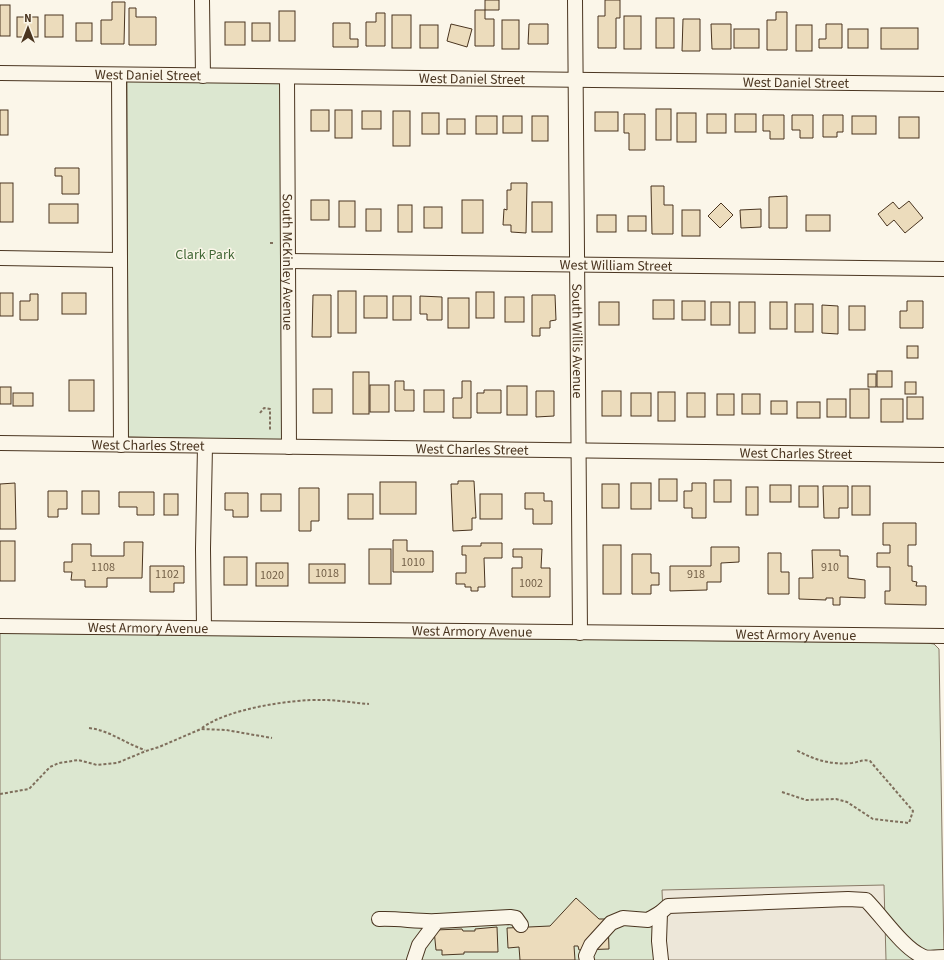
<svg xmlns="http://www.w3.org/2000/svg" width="944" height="960" font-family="'Source Sans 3',sans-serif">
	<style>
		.green { fill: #dce7d0; stroke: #887966 }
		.parking { fill: #ede7d9; stroke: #887966 }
		.building { fill: #ecdcbc; stroke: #4a3520 }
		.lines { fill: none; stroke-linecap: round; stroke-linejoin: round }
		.minor-casing { stroke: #4a3520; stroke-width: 16 }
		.path { stroke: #7f6f5c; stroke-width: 2; stroke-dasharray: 3 2; stroke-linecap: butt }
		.minor { stroke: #fbf6e9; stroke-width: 14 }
		.labels { text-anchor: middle; stroke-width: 3; stroke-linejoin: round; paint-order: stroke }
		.number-label { font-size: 12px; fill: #725f47 }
		.street-label { font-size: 14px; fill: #4a3520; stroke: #fbf6e9 }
		.park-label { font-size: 14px; fill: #436837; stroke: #fbf6e9 }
	</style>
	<rect width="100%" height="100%" fill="#fbf6e9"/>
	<g class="green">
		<path d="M127 81H282L283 440 128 437Z"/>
		<path d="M0 633 927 643 934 644 939 649 944 960H0Z"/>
	</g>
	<path class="parking" d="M884 885 886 960H665L662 890Z"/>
	<g class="building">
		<path d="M485 0H499V10H485V19H494V46H475V10H485Z"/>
		<path d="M605 0H620V18H616V48H598V16H605Z"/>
		<path d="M112 2H125L124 44H101V20H112Z"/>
		<rect x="0" y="5" width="10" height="31"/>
		<path d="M129 8H136V17H156V45H129Z"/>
		<rect x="279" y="11" width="16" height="30"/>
		<path d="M776 12H787V50H767V20H776Z"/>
		<path d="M376 13H385V46H366V22H376Z"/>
		<rect x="45" y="15" width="18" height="22"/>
		<rect x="392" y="15" width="19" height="33"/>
		<rect x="624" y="16" width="17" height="33"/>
		<rect x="17" y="17" width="21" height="20"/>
		<rect x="656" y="18" width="18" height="30"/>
		<path d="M683 19H700V51H682Z"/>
		<rect x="502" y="20" width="17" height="29"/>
		<rect x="225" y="22" width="20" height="23"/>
		<rect x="76" y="23" width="16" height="18"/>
		<rect x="252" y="23" width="18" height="18"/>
		<path d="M333 23H350V39H358V47H333Z"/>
		<path d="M451 24 472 29 467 47 447 41Z"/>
		<path d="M529 24H548V44H528Z"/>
		<path d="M711 24H731V49H712Z"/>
		<path d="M826 24H842V48H819V39H826Z"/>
		<rect x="420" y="25" width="18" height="23"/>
		<rect x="796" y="25" width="16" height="26"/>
		<rect x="881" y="28" width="37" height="21"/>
		<rect x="734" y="29" width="25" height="19"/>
		<rect x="848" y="29" width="20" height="19"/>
		<rect x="656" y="109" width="15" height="31"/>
		<rect x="0" y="110" width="8" height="25"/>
		<rect x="311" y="110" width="18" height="21"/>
		<rect x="335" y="110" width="17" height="28"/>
		<rect x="362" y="111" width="19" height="18"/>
		<rect x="393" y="111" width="17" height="35"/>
		<rect x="595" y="112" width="23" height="19"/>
		<rect x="422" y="113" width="17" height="21"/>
		<rect x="677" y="113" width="19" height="29"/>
		<path d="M624 114H645V150H629V133H624Z"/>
		<rect x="707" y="114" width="19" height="19"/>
		<rect x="735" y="114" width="21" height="18"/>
		<path d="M763 115H784V139H770V131H763Z"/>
		<path d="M792 115H813V138H800V130H792Z"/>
		<path d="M823 115H843V132H837V137H823Z"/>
		<rect x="476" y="116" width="21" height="18"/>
		<rect x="503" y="116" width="19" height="17"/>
		<rect x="532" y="116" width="16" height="25"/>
		<rect x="852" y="116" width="24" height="18"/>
		<rect x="899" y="117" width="20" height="21"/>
		<rect x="447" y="119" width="18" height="15"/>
		<path d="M55 168H79V194H62V176H55Z"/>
		<rect x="0" y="183" width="13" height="39"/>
		<path d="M511 183H527L526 233 511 232V225H503L504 209 507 210V190H511Z"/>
		<path d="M651 186H664V205H673V234H652Z"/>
		<path d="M787 196V228H769V197Z"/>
		<rect x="311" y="200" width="18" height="20"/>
		<rect x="462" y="200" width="21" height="33"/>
		<rect x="339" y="201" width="16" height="26"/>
		<path d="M909 201 923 218 905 233 894 220 887 226 878 214 893 202 899 209Z"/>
		<rect x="532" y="202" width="20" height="30"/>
		<path d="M721 203 733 215 720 228 708 216Z"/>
		<rect x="49" y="204" width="29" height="19"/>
		<rect x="398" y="205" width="14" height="27"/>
		<rect x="424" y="207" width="18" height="21"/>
		<rect x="366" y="209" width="15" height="22"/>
		<path d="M761 209V227L741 228 740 210Z"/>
		<rect x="682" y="210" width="18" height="26"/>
		<rect x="597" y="215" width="19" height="17"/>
		<rect x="806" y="215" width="24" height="16"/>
		<rect x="628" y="216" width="18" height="15"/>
		<rect x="338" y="291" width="18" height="42"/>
		<rect x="476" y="292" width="18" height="26"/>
		<rect x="0" y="293" width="13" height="23"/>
		<rect x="62" y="293" width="24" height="21"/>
		<path d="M30 294H38V320H20V301H30Z"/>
		<path d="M313 295H331V337H312Z"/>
		<path d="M532 295H555L556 320 550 321V328H540V336H532Z"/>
		<rect x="364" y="296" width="23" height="22"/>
		<rect x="393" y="296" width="18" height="24"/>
		<path d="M420 296 442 297V320H427V314H420Z"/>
		<rect x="505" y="297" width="19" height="25"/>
		<rect x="448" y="298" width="21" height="30"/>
		<rect x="653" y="300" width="21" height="19"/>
		<rect x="682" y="301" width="23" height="19"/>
		<path d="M907 301H923V328H900V311H907Z"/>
		<rect x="599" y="302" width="20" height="23"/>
		<rect x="711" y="302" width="19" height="23"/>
		<rect x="739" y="302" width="16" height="31"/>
		<rect x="770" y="302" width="17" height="27"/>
		<rect x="795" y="304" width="18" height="28"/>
		<path d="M822 305 838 306V334L822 333Z"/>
		<rect x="849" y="306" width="16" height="24"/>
		<rect x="907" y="346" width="11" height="12"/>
		<rect x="877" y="371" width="15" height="16"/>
		<rect x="353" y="372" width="16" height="42"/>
		<rect x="868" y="374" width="8" height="13"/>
		<rect x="69" y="380" width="25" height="31"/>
		<path d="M395 381H404V390H414V411H395Z"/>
		<path d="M462 381H471V418H453V398H462Z"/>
		<rect x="905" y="382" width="11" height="12"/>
		<rect x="370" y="385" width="19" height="27"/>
		<rect x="507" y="386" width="20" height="29"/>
		<rect x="0" y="387" width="11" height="17"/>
		<rect x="313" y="389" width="19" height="24"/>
		<rect x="850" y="389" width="19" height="29"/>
		<rect x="424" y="390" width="20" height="22"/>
		<path d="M484 390H501V413H477V393H484Z"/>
		<path d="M536 391H554V416L536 417Z"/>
		<rect x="602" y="391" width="19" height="25"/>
		<rect x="658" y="392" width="17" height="29"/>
		<rect x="13" y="393" width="20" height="13"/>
		<rect x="631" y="393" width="20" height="23"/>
		<rect x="687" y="393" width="18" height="24"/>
		<rect x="717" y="394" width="17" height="21"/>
		<rect x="742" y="394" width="18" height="20"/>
		<rect x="907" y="397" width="16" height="22"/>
		<rect x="827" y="399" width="19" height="18"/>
		<rect x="881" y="399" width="22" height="23"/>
		<rect x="771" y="401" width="16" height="13"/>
		<rect x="797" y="402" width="23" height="16"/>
		<rect x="659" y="479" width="18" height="22"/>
		<rect x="714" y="480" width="17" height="22"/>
		<path d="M458 481H474L476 518H472V530L453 531 451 484H458Z"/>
		<rect x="380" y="482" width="36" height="32"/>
		<path d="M15 483 16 529H0V484Z"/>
		<rect x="631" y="483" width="20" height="26"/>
		<path d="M692 483H706V518H692V508H684V491H692Z"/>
		<rect x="602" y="484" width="17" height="24"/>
		<rect x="770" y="485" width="21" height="17"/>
		<rect x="799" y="486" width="19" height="21"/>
		<path d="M823 486H848V508H839V518H824Z"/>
		<rect x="852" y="486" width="18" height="29"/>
		<rect x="746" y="487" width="12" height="28"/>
		<path d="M299 488H319V521H311V531H299Z"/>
		<path d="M48 491H67V509H58V517H48Z"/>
		<rect x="82" y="491" width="17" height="23"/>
		<path d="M119 492H154V515H137V507H119Z"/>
		<path d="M225 493H248V517H233V510H225Z"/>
		<path d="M525 493H544V501H552V524H533V509H525Z"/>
		<rect x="164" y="494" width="14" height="21"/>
		<rect x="261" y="494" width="20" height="17"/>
		<rect x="348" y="494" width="25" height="25"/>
		<rect x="480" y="494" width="22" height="25"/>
		<path d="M883 523H916V545H908V566H912V581L917 582 916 586H926V605L885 604V591H890V567H877V553H890V545H883Z"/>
		<path d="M393 540H407V551H433V572H393Z"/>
		<rect x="0" y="541" width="15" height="40"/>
		<path d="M124 542H143L142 578H107V587H85V580H71L72 572H64V562H72V544H91V556H124Z"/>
		<path d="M481 543H502V558H484L485 587H478V591H471V587H465V584H456V573H466V555H462V546H481Z"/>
		<rect x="603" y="545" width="18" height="49"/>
		<path d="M711 547H739V562L721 563V582H707V590L670 591V566H711Z"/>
		<rect x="369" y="549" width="22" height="35"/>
		<path d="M513 549H542L541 568H550V597H512V568H522V557H513Z"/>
		<path d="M812 550H840V556H848V578L865 580V598L840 597V605H833V598H826V600L799 599V578H813Z"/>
		<path d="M768 553H781V572H789V594H768Z"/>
		<path d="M632 554H651V573H659V585H651V594H632Z"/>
		<rect x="224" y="557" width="23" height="28"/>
		<rect x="256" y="563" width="32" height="23"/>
		<rect x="309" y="564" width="36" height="19"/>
		<path d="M150 566H184V583H174V592H150Z"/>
		<path d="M576 898 599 919H608L609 949 579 950 578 946H574L575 960H520L519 947 508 948 507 928 550 926Z"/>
		<path d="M497 927 498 952H464V954L442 955V950H436L434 930 462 929 463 931H475V929Z"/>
	</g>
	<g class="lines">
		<g class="minor-casing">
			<g id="minor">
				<path d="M202 0 203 76"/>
				<path id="s1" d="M575 0 580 633"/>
				<path id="s2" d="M0 73 944 84"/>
				<path d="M119 75 121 445"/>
				<path id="s3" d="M287 77 289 447"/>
				<path d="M0 258 119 260"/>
				<path id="s4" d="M288 261 944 269"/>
				<path id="s5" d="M0 443 944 455"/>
				<path id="s6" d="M0 626 944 636"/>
				<path d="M204 628 203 549 205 446"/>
				<path d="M379 919C399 918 417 922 437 921"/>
				<path d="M414 960 419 945 437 921 510 917 516 918 521 925"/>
				<path d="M587 960 586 956 591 945 611 923 623 918 648 920 660 913"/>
				<path d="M661 960 659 941 660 913 668 906 848 899 866 900C882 916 903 948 922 956 927 959 938 957 944 957"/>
			</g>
		</g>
		<g class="path">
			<path d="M270 243H275"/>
			<path d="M260 413 264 408 270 409V430"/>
			<path d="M89 728C109 730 126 744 145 750"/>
			<path d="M202 728C227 709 291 699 323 700 339 700 354 703 369 704"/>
			<path d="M782 792 806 800 836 799 847 802 873 819 909 823 913 811 870 761C863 759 859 762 852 763 830 765 815 760 796 750"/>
			<path d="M0 794 29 789 50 767 59 763 78 760 97 765 117 763 146 751 159 747 201 729 226 730 272 738"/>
		</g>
		<use href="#minor" class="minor"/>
	</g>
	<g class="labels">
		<g class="number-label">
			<text x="413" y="566">1010</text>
			<text x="103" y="571">1108</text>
			<text x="830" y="571">910</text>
			<text x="327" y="577">1018</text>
			<text x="167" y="578">1102</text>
			<text x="696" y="578">918</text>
			<text x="272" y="579">1020</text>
			<text x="531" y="587">1002</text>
		</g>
		<g class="street-label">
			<text dy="5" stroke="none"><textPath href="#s2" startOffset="148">West Daniel Street</textPath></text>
			<text dy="5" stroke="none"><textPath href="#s2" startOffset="472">West Daniel Street</textPath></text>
			<text dy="5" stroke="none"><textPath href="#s2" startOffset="796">West Daniel Street</textPath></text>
			<text dy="5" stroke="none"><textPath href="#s3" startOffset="185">South McKinley Avenue</textPath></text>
			<text dy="5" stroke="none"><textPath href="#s4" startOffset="328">West William Street</textPath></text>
			<text dy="5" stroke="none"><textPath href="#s1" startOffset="341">South Willis Avenue</textPath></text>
			<text dy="5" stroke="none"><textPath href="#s5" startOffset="148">West Charles Street</textPath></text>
			<text dy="5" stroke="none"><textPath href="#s5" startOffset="472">West Charles Street</textPath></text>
			<text dy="5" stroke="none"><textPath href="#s5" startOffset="796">West Charles Street</textPath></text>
			<text dy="5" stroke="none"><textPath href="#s6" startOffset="148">West Armory Avenue</textPath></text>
			<text dy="5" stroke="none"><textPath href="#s6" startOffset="472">West Armory Avenue</textPath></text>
			<text dy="5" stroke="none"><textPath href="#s6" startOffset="796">West Armory Avenue</textPath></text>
		</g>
		<g class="park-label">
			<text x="205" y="259">Clark Park</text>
		</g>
	</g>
	<g transform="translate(28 28)" stroke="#fbf6e9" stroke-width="3" paint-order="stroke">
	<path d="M0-3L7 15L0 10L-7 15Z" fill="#4a3520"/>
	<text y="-6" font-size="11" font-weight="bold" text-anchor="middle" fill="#4a3520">N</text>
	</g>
</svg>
